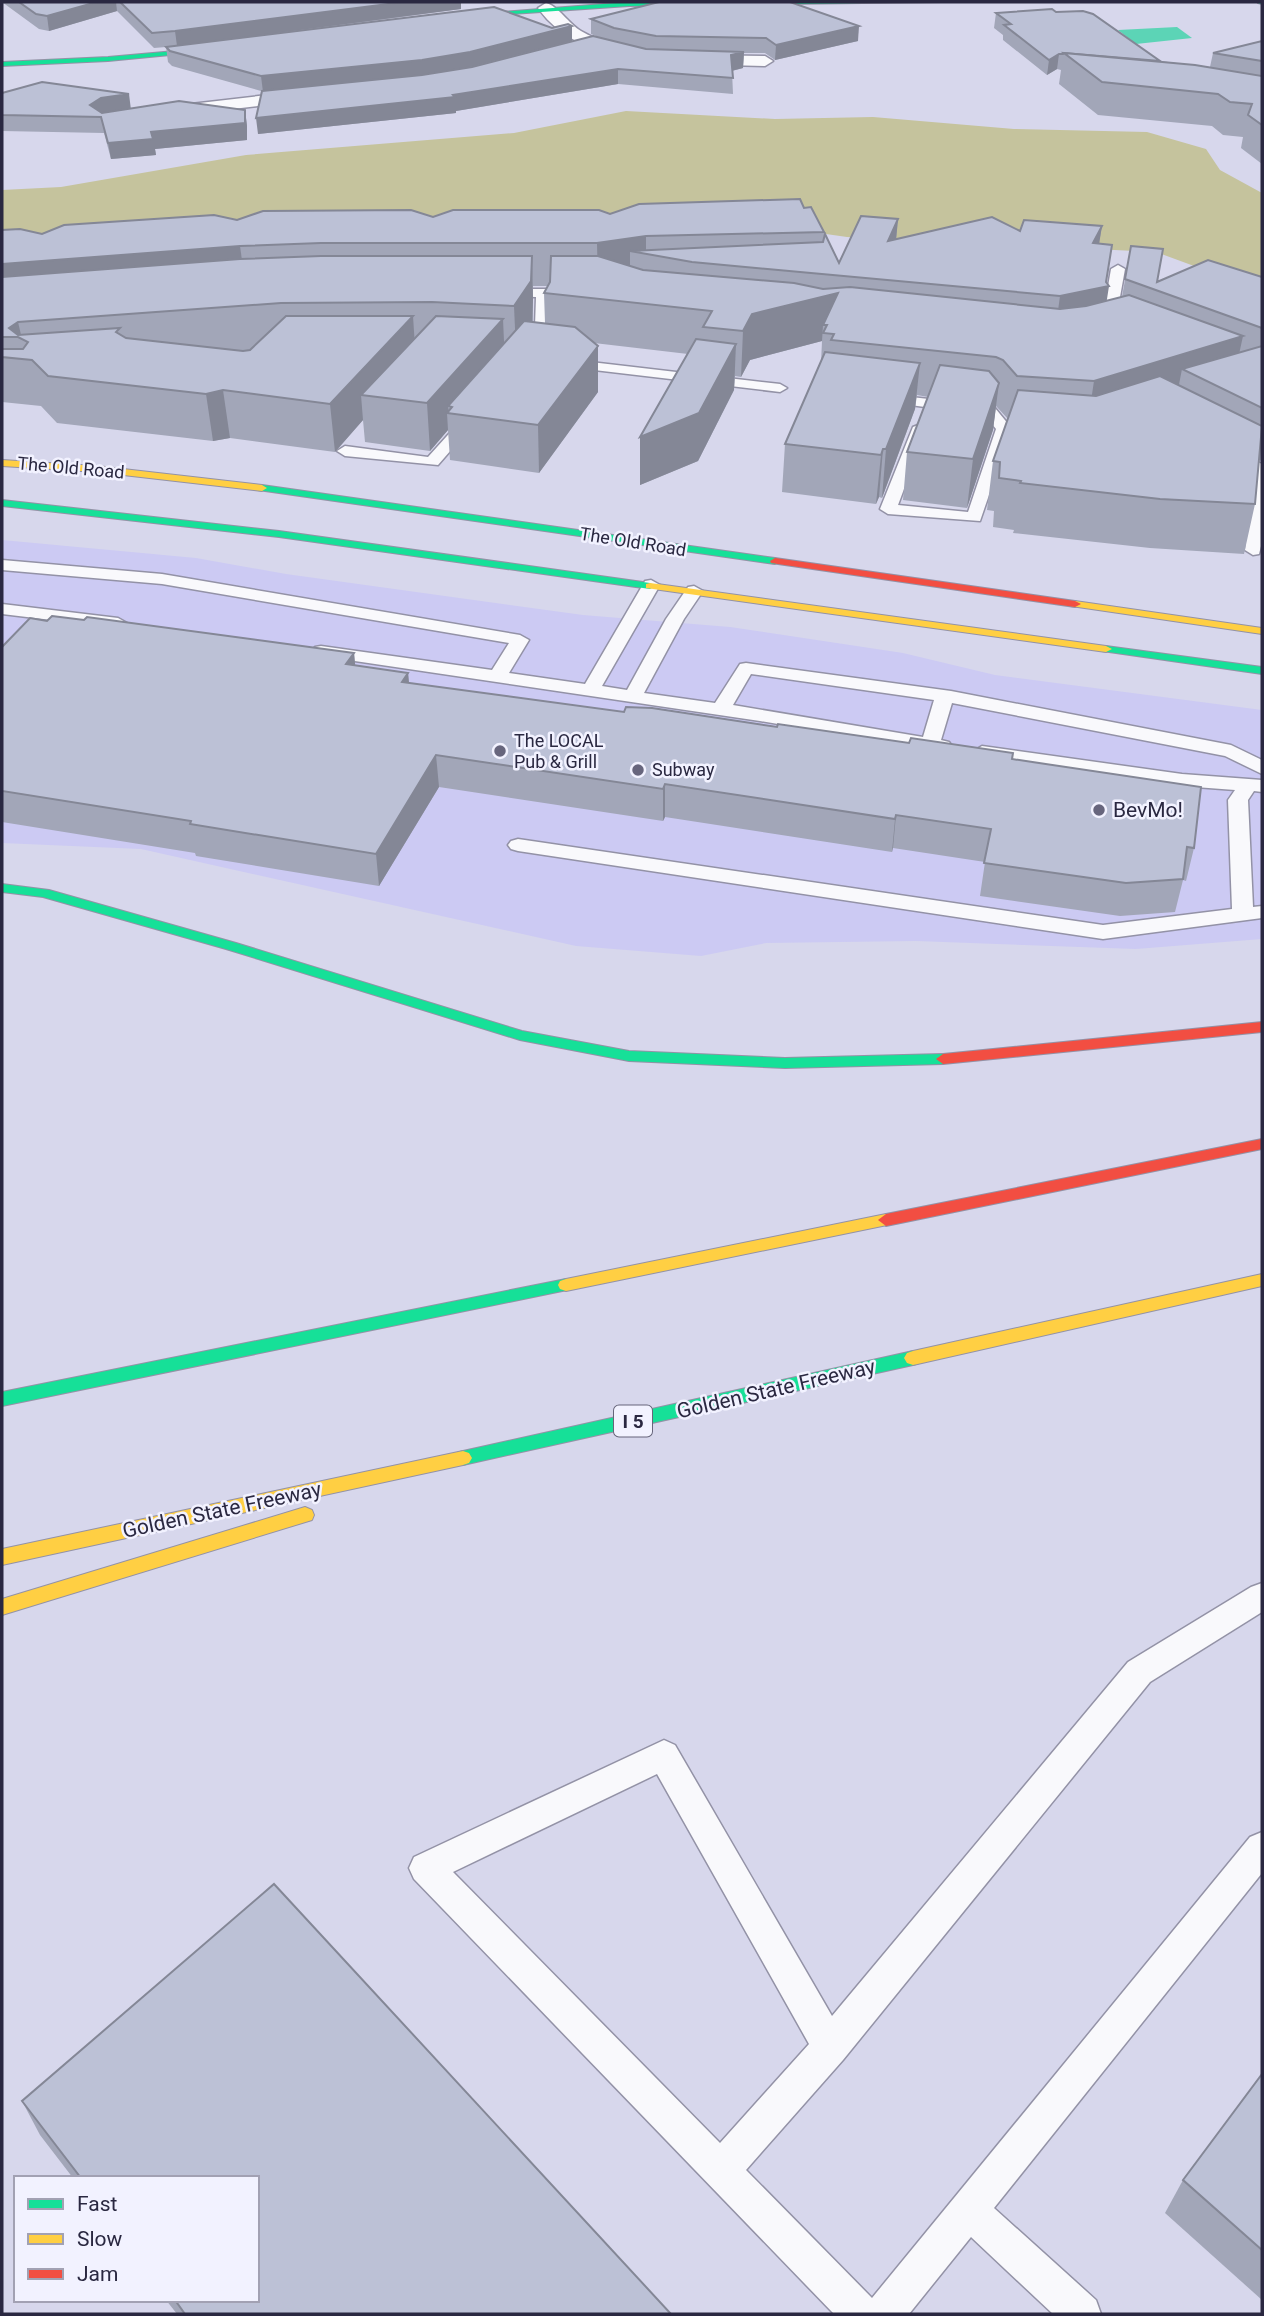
<svg xmlns="http://www.w3.org/2000/svg" width="1264" height="2316" font-family="Roboto,sans-serif">
	<style>
		.built { fill: #cccaf3 }
		.green { fill: #c5c39d }
		.water { fill: #5cd4b6 }
		.lines { fill: none; stroke-linecap: round; stroke-linejoin: round }
		.lane-casing { stroke: #9392a6; stroke-width: 3 }
		.street-casing { stroke: #9392a6; stroke-width: 3 }
		.fast-casing { stroke: #9392a6; stroke-width: 2 }
		.slow-casing { stroke: #9392a6; stroke-width: 2 }
		.jam-casing { stroke: #9392a6; stroke-width: 2 }
		.lane { fill: #f9f9fc; fill-rule: evenodd }
		.street { fill: #f9f9fc; fill-rule: evenodd }
		.fast { fill: #16e098; fill-rule: evenodd }
		.slow { fill: #ffcf43; fill-rule: evenodd }
		.jam { fill: #f24e42; fill-rule: evenodd }
		.wall { fill: #a2a6b8; fill-rule: evenodd }
		.shaded-wall { fill: #848796 }
		.building { fill: #bcc1d6; stroke: #848796; stroke-width: 2 }
		.poi-dot { fill: #67657d; stroke: #f2f2ff; stroke-width: 2.5 }
		.labels { text-anchor: middle; stroke-width: 5; stroke-linejoin: round; paint-order: stroke }
		.far-street-label { font-size: 18px; fill: #2a2841; stroke: #f2f2ff }
		.far-poi-label { font-size: 18px; fill: #2a2841; stroke: #f2f2ff; text-anchor: start }
		.shield { fill: #f2f2ff; stroke: #66657a; stroke-width: 2 }
		.shield-label { font-size: 19px; font-weight: bold; fill: #2a2841 }
		.poi-label { font-size: 21px; fill: #2a2841; stroke: #f2f2ff; text-anchor: start }
		.street-label { font-size: 21px; fill: #2a2841; stroke: #f2f2ff }
	</style>
	<rect width="100%" height="100%" fill="#d7d7ec"/>
	<path class="built" d="M2 540 196 558 286 574 583 615 730 627 903 653 995 675 1262 710V939L1136 949 916 941 766 943 701 956 576 946 141 849 2 843Z"/>
	<path class="green" d="M626 111 775 119 873 117 1014 129 1147 132 1206 149 1220 170 1262 193V291L1156 252 847 237 798 230 2 259V190L61 187 246 155 514 133Z"/>
	<path class="water" d="M1177 27 1192 38 1136 44 1118 30Z"/>
	<g class="lines">
		<g class="lane-casing">
			<g id="lane">
				<path d="M1118 265 1125 269 1115 325 1118 328 1111 332 1101 327 1111 269Z"/>
				<path d="M501 289H576L583 293 576 297H550L549 326 532 354 527 355 520 351 535 326 536 297 496 296 494 293Z"/>
				<path d="M565 359 780 384 787 388 780 392 560 366 558 363Z"/>
				<path d="M885 394 990 406 995 408 1009 425 1035 427 1043 432 1035 437 1010 434 980 521 888 514 880 509 913 427 918 425 926 430 898 505 968 512 996 429 985 415 880 401 878 398Z"/>
				<path d="M470 414 478 419 438 465 345 456 337 451 345 446 428 457 465 416Z"/>
				<path d="M1230 449 1262 464V542L1259 554 1253 555 1245 550 1254 472 1224 457 1222 454 1224 451Z"/>
				<path d="M2 560 162 574 520 635 529 640 509 673 585 684 645 581 651 580 660 585 602 686 627 690 666 619 688 587 694 586 703 591 684 619 644 693 715 703 740 664 746 663 951 691 1231 745 1262 760V774L1225 756 952 703 941 740 949 742 952 746 942 752 760 721 321 656 312 651 315 647 321 646 492 670 509 643 162 584 2 570ZM751 674 934 700 923 737 733 705Z"/>
				<path d="M2 604 118 618 127 623 118 628 2 614Z"/>
				<path d="M982 746 1182 774 1262 780V792L1254 791 1248 800 1253 907 1262 906V918L1103 939 518 851 511 849 508 845 511 841 518 839 1103 925 1232 909 1228 800 1235 790 1182 786 975 756 972 752Z"/>
				<path d="M1262 1583V1612L1150 1682 843 2060 746 2170 872 2298 1250 1837 1262 1832V1873L994 2208 1096 2300 1101 2314H1053L971 2237 909 2314H834L414 1879 409 1868 414 1857 664 1740 675 1745 832 2016 1128 1662 1251 1587ZM657 1774 809 2044 720 2143 453 1872Z"/>
			</g>
		</g>
		<g class="street-casing">
			<g id="street">
				<path d="M546 3C558 6 569 24 581 31 599 42 619 44 640 50L642 53 634 58C595 52 562 41 538 8Z"/>
				<path d="M693 55 765 56 773 61 765 66 687 64 685 60Z"/>
				<path d="M311 90 320 95 317 99 156 118 147 113 156 108Z"/>
			</g>
		</g>
		<g class="fast-casing">
			<g id="fast">
				<path d="M629 2H942L629 6 452 18 449 16Z"/>
				<path d="M1257 2H1262V4L1258 3Z"/>
				<path d="M220 47 222 50 108 61 2 66V62L108 57Z"/>
				<path d="M262 485 775 558 780 561 775 564 258 490 257 488Z"/>
				<path d="M2 500 279 531 650 583 656 586 650 589 279 537 2 506Z"/>
				<path d="M1106 646 1262 667V674L1102 651 1100 649Z"/>
				<path d="M2 884 49 890 236 943 522 1031 629 1051 785 1058 943 1054 950 1059 943 1064 785 1068 629 1061 520 1040 226 949 43 897 2 892Z"/>
				<path d="M566 1279 572 1281 574 1285 572 1289 2 1406V1392Z"/>
				<path d="M913 1351 919 1353 922 1358 919 1363 913 1365 463 1465 457 1463 454 1458 457 1453 463 1451Z"/>
			</g>
		</g>
		<g class="slow-casing">
			<g id="slow">
				<path d="M2 460 97 466 262 485 267 488 262 491 97 472 2 466Z"/>
				<path d="M650 583 1106 646 1112 649 1106 652 646 588V584Z"/>
				<path d="M1075 601 1262 628V634L1071 606V602Z"/>
				<path d="M886 1214 894 1220 892 1224 566 1291 560 1289 558 1285 560 1281 566 1279Z"/>
				<path d="M1262 1274V1286L913 1365 907 1363 904 1358 907 1353 913 1351Z"/>
				<path d="M463 1451 469 1453 472 1458 469 1463 463 1465 2 1565V1549Z"/>
				<path d="M305 1507 312 1510 314 1515 312 1520 2 1615V1599Z"/>
			</g>
		</g>
		<g class="jam-casing">
			<g id="jam">
				<path d="M775 558 1075 601 1081 604 1075 607 771 563 770 561Z"/>
				<path d="M1262 1022V1032L943 1064 936 1059 943 1054Z"/>
				<path d="M1262 1139V1149L886 1226 878 1220 886 1214Z"/>
			</g>
		</g>
		<use href="#lane" class="lane"/>
		<use href="#street" class="street"/>
		<use href="#fast" class="fast"/>
		<use href="#slow" class="slow"/>
		<use href="#jam" class="jam"/>
	</g>
	<g class="wall">
		<path d="M2 2H461V9L275 34 552 28 572 26V41L492 62 606 40 591 34V19L858 41 775 60 765 53H744L743 68 732 71 733 94 618 84 456 111V113L258 134 261 91 172 66 168 62 166 47 154 48 117 11 49 31 39 29Z"/>
		<path d="M1056 12 1160 61 1210 67 1213 53 1262 41V164L1241 148 1243 137 1223 135 1212 126 1098 115 1059 84 1061 70 1057 69 1047 75 1003 40V35L994 28 996 13Z"/>
		<path d="M2 93 131 108 245 110 247 126V140L155 149 156 155 111 159 104 133 2 131Z"/>
		<path d="M804 208 824 232V239L839 263 898 219 896 239 1102 226 1099 243 1106 283V301L1122 297 1131 246 1157 282 1262 277V461L1259 460 1255 504 1244 554 1150 548 1013 533 1014 530 993 527 994 511 987 510 993 461 1008 419 996 406 993 430 967 508 903 500 907 452 928 397 917 395 915 409 882 498 879 497 876 504 782 492 785 444 821 363 822 341 750 360 741 377 735 376 734 390 698 461 640 485V437L688 354 594 343 598 346V392L539 473 450 460 448 430 430 451 365 442 363 420 335 452 230 438 213 441 57 423 41 406 2 402V230L42 234 237 220 610 214ZM533 286H548L544 293 545 323 533 322Z"/>
		<path d="M2 647 354 653 355 666 408 673 409 683 624 712 777 727 1012 759 1194 848 1186 881 1183 880 1175 912 1120 916 980 896 985 862 893 848 892 852 665 817 663 821 439 787 379 886 196 856 195 853 2 822Z"/>
		<path d="M274 1884 671 2314H177L166 2300H257V2178H73L40 2135 22 2101Z"/>
		<path d="M1262 2074V2300L1165 2213 1183 2180Z"/>
	</g>
	<g class="shaded-wall">
		<path d="M97 2H116L117 11 49 31 47 16Z"/>
		<path d="M404 2H461V9L177 46 175 31Z"/>
		<path d="M572 26V41L470 67 423 75 263 92 261 76Z"/>
		<path d="M859 26 858 41 775 60 776 45Z"/>
		<path d="M744 52 743 68 731 71V55Z"/>
		<path d="M1059 54 1057 69 1047 75 1049 60Z"/>
		<path d="M618 69V84L456 111V113L258 134 256 118 453 95Z"/>
		<path d="M129 94 131 110 92 117 90 105 101 98Z"/>
		<path d="M245 110 247 126V140L155 149 156 155 111 159 108 143Z"/>
		<path d="M898 219 894 262 888 241Z"/>
		<path d="M1102 226 1095 269 1093 243Z"/>
		<path d="M646 236V254L630 251V282L598 286 597 243Z"/>
		<path d="M240 246 246 289 2 309V264Z"/>
		<path d="M532 256 533 300 532 325 516 351 514 306Z"/>
		<path d="M1109 286 1102 331 1054 340 1060 296Z"/>
		<path d="M838 293 834 334 827 325H823L822 341 750 360 741 377 743 331 752 314Z"/>
		<path d="M413 316 416 362 361 395 363 420 335 452 330 404Z"/>
		<path d="M503 319 505 364 452 407 448 406 449 413H447L448 430 430 451 427 403Z"/>
		<path d="M18 322 22 339 9 328Z"/>
		<path d="M1243 336 1233 382 1182 369 1176 400 1087 428 1094 381Z"/>
		<path d="M736 344 734 390 698 461 640 485V437Z"/>
		<path d="M598 346V392L539 473 538 425Z"/>
		<path d="M920 363 915 409 882 498 886 449Z"/>
		<path d="M999 383 993 430 967 508 973 459Z"/>
		<path d="M223 390 230 438 213 441 206 394Z"/>
		<path d="M883 449 879 497 876 504 881 455Z"/>
		<path d="M354 653 357 684 346 664Z"/>
		<path d="M408 673 411 704 402 682Z"/>
		<path d="M436 755 439 787 379 886 376 854Z"/>
		<path d="M665 784V817L663 821V789Z"/>
		<path d="M896 815 893 848 892 852 895 819Z"/>
	</g>
	<g class="building">
		<path d="M19 2H97L47 16 36 14Z"/>
		<path d="M120 2H404L175 31 152 33Z"/>
		<path d="M659 2H790L859 26 776 45 766 38 656 36 614 28 591 19Z"/>
		<path d="M494 7 552 28 568 24 572 26 470 52 422 60 261 76 170 51 166 47Z"/>
		<path d="M1052 9 1056 12 1083 11 1093 14 1160 61 1064 53 1063 54H1059L1049 60 1004 25 1011 24 996 13Z"/>
		<path d="M593 36 646 49 744 52 731 55 733 78 618 69 453 95 455 97 256 118 262 91 422 75 472 67Z"/>
		<path d="M1262 41V61L1213 53Z"/>
		<path d="M1064 53 1195 65 1262 76V125L1248 115 1252 104 1230 102 1218 94 1102 82Z"/>
		<path d="M42 82 129 94 101 98 90 105 102 113 179 101 245 110V123L151 132 153 139 108 143 101 117 2 115V93Z"/>
		<path d="M800 199 804 208 811 207 824 232 646 236 597 243H321L240 246 2 264V230L20 229 42 234 64 225 214 215 237 220 263 211 411 210 433 217 453 210H599L610 214 639 204Z"/>
		<path d="M861 216 898 219 888 241 992 217 1020 231 1024 220 1102 226 1093 243 1112 245 1106 282 1109 286 1060 296 692 262 630 251 823 242 825 234 839 263Z"/>
		<path d="M1131 246 1163 249 1157 282 1208 260 1262 277V328L1125 279Z"/>
		<path d="M321 256H532L531 281 514 306 432 302 281 303 18 322 9 328 18 335 120 328 116 332 126 338 243 351 250 350 286 316H413L330 404 223 390 206 394 48 376 32 360 2 357V349H23L28 342 18 337H2V277L240 259Z"/>
		<path d="M551 256H598L643 270 794 283 823 289 850 287 1060 309 1086 306 1129 295 1243 336 1094 381 1017 376 1003 360 996 357 831 340 834 334 823 333 827 325H823L838 293 752 314 743 331 703 327 712 311 544 293 550 282Z"/>
		<path d="M436 316 503 319 427 403 361 395Z"/>
		<path d="M524 321 575 327 598 346 538 425 447 413 452 407 448 406Z"/>
		<path d="M696 339 736 344 699 413 640 437Z"/>
		<path d="M1262 346V408L1182 369Z"/>
		<path d="M825 352 920 363 886 449H883L881 455 785 444Z"/>
		<path d="M940 365 989 371 999 383 973 459 907 452Z"/>
		<path d="M1160 376 1262 426 1255 504 1160 499 1020 483 1021 481 999 478 1000 462 993 461 1018 390 1096 396Z"/>
		<path d="M52 616 84 620 87 617 354 653 346 664 408 673 402 682 624 712 626 707 652 708 777 727 778 724 909 743 911 738 1013 753 1012 759 1201 787 1194 848 1187 847 1183 879 1126 883 984 863 991 829 896 815 895 819 665 784 663 789 436 755 376 854 190 824 191 821 2 791V647L30 618 47 621Z"/>
		<path d="M274 1884 671 2314H185L175 2300H257V2178H81L22 2101Z"/>
		<path d="M1262 2074V2250L1183 2180Z"/>
	</g>
	<g class="poi-dot">
		<circle cx="500" cy="751" r="7"/>
		<circle cx="638" cy="770" r="7"/>
		<circle cx="1099" cy="810" r="7"/>
	</g>
	<g class="labels">
		<g class="far-street-label">
			<text transform="translate(71 468) rotate(5)" y="6">The Old Road</text>
			<text transform="translate(633 542) rotate(9)" y="6">The Old Road</text>
		</g>
		<g class="far-poi-label">
			<text x="514" y="747">The LOCAL<tspan x="514" dy="21">Pub &amp; Grill</tspan></text>
			<text x="652" y="776">Subway</text>
		</g>
		<rect class="shield" x="614" y="1405.5" width="38" height="31" rx="5"/>
		<g class="shield-label">
			<text x="633" y="1428">I 5</text>
		</g>
		<g class="poi-label">
			<text x="1113" y="817">BevMo!</text>
		</g>
		<g class="street-label">
			<text transform="translate(776 1389) rotate(-13)" y="7">Golden State Freeway</text>
			<text transform="translate(222 1510) rotate(-12)" y="7">Golden State Freeway</text>
		</g>
	</g>
	<rect width="1264" height="2316" fill="none" stroke="#2a2841" stroke-width="7"/>
	<rect x="14" y="2176" width="245" height="126" fill="#f2f2ff" stroke="#a2a1b3" stroke-width="2"/>
	<rect x="28" y="2199" width="35" height="10" fill="#16e098" stroke="#a2a1b3" stroke-width="2"/>
	<text x="77" y="2211" font-size="21" fill="#2a2841">Fast</text>
	<rect x="28" y="2234" width="35" height="10" fill="#ffcf43" stroke="#a2a1b3" stroke-width="2"/>
	<text x="77" y="2246" font-size="21" fill="#2a2841">Slow</text>
	<rect x="28" y="2269" width="35" height="10" fill="#f24e42" stroke="#a2a1b3" stroke-width="2"/>
	<text x="77" y="2281" font-size="21" fill="#2a2841">Jam</text>
</svg>
